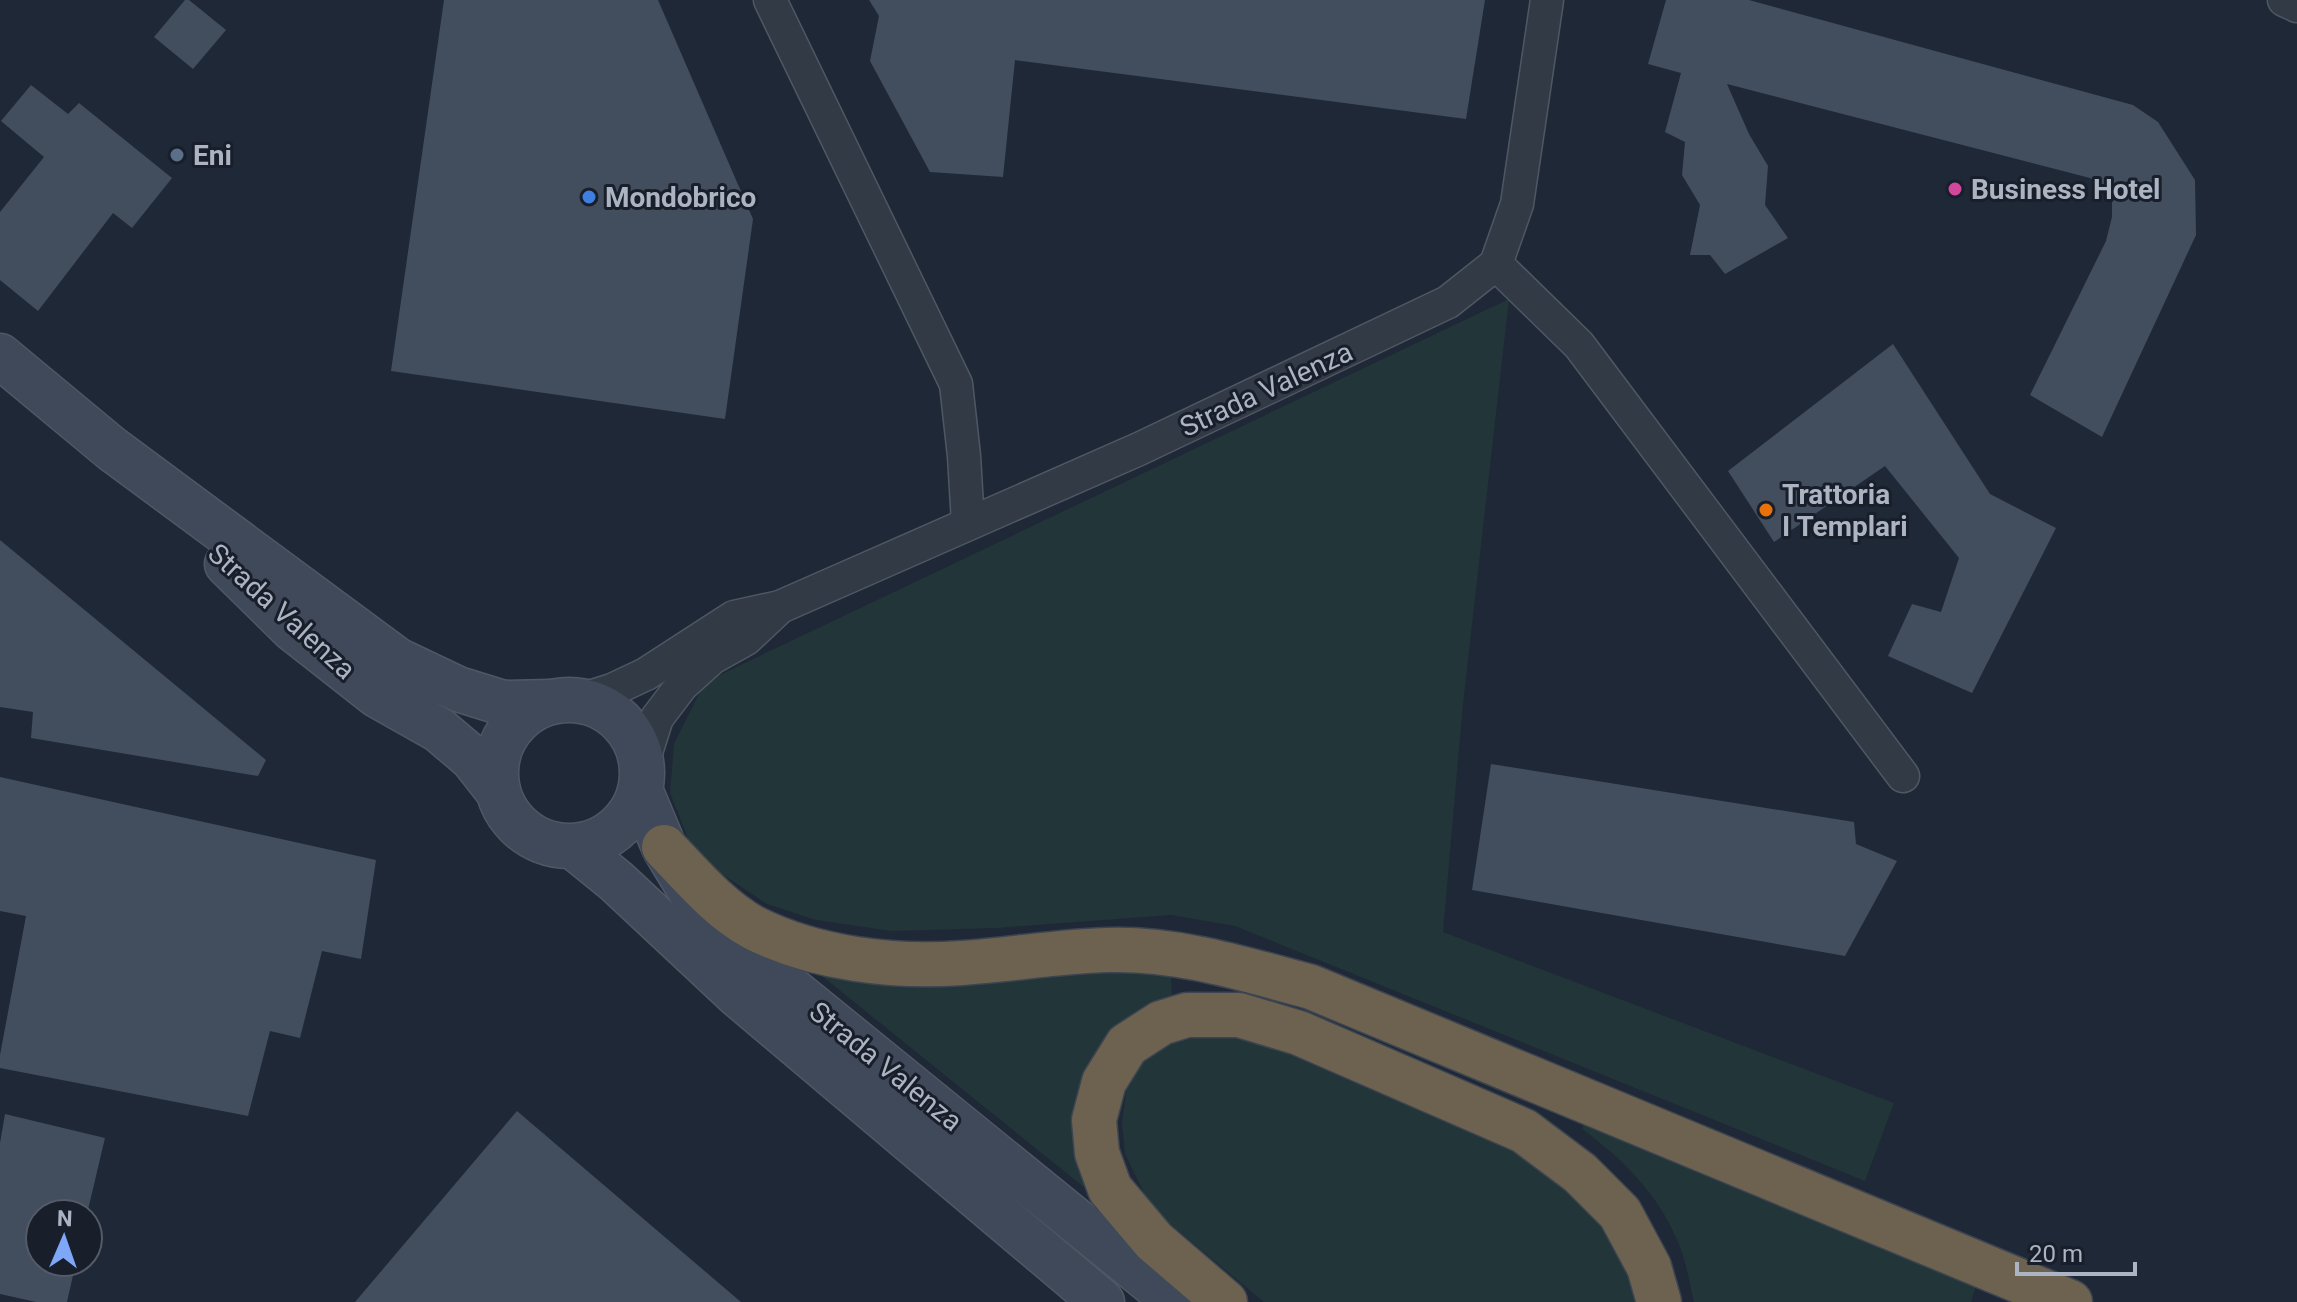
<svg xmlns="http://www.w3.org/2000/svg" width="2297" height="1302" font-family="Roboto,sans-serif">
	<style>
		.green { fill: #223538 }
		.building { fill: #424d5e }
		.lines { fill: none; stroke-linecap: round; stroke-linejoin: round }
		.street-casing { stroke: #505764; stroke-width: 35 }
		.secondary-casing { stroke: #505764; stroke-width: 47 }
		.highway-casing { stroke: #3d4451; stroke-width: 47 }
		.street { stroke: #323a46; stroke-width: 32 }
		.secondary { stroke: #404959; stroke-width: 44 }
		.highway { stroke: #6c624f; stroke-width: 44 }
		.service-dot { fill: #5c6f8a; stroke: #181f2b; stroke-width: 3 }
		.hotel-dot { fill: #d1479c; stroke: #181f2b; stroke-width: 3 }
		.shop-dot { fill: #3f7fe0; stroke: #181f2b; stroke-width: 3 }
		.food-dot { fill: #e8710a; stroke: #181f2b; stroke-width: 3 }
		.labels { text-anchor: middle; stroke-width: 6; stroke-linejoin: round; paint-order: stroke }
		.poi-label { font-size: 28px; font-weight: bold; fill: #acb4c3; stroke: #181f2b; text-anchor: start }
		.street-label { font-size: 28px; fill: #acb4c3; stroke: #181f2b }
	</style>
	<rect width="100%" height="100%" fill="#1f2836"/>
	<g class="green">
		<path d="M1509 299 1463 704 1443 932 1894 1103 1865 1181 1235 926 1171 915 996 928 891 931 816 920 767 904 695 856 670 793 674 744 705 682Z"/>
		<path d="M1171 970 1172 999 1146 1008 1085 1188 817 972Z"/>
		<path d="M1244 1033 1515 1144 1598 1212 1647 1302H1264L1152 1209 1125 1154 1122 1123 1126 1092 1143 1062 1165 1045 1205 1035Z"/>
		<path d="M1587 1119 1977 1282 1971 1302H1694C1689 1282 1686 1260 1678 1242 1658 1194 1623 1159 1582 1129Z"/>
	</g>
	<g class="building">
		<path d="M185 0H189L226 30 193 69 154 37Z"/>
		<path d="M444 0H658L753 219 725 419 391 371Z"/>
		<path d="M869 0H1485L1466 119 1015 60 1003 177 930 172 870 61 879 16Z"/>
		<path d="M1666 0H1749L2133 105 2158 122 2195 180 2196 235 2102 437 2030 395 2106 241 2112 217V202L2104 188 2090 178 1727 84 1749 134 1768 166 1765 205 1788 238 1725 274 1710 255H1690L1700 205 1682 175 1685 142 1665 132 1681 73 1648 64Z"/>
		<path d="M31 85 68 114 79 103 172 178 132 228 113 213 38 311 0 280V212L44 157 1 121Z"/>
		<path d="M1893 344 1990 494 2056 528 1972 693 1888 656 1912 604 1941 612 1959 558 1885 466 1774 542 1728 471Z"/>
		<path d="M0 540 266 760 258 776 31 738 33 712 0 707Z"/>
		<path d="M1491 764 1854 822 1856 844 1897 861 1845 956 1472 890Z"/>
		<path d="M0 777 376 860 361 959 322 951 300 1038 270 1031 248 1116 0 1068V1055L26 916 0 911Z"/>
		<path d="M517 1111 741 1302H355Z"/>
		<path d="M5 1114 105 1138 87 1214H40V1262H76L67 1302H36L0 1294V1143Z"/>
	</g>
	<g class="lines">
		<g class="street-casing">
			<g id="street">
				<path d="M770 0 956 384 964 456 968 523"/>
				<path d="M2284 0 2297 6"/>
				<path d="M1496 264 1579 345 1903 776"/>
				<path d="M580 700 612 690 646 674 734 617 780 607 1139 449 1448 302 1496 264 1517 204 1547 0"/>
				<path d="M643 762 657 718 682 685 712 658 746 639 778 609"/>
			</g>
		</g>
		<g class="secondary-casing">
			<g id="secondary">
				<path d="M0 356 112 449 397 660 458 689 503 703 549 702"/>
				<path d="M227 564 293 629 377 695 439 730 472 758 498 791"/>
				<circle cx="569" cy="773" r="73"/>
				<path d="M641 792 664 847 699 905 745 952 1176 1302"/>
				<path d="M574 847 616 881 738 995 1102 1302"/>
			</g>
		</g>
		<g class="highway-casing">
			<g id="highway">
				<path d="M664 847C691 875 719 909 754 928 816 959 894 968 962 963 1011 960 1059 951 1108 950 1178 948 1244 969 1311 987L2070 1302"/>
				<path d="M1225 1302 1154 1241 1110 1189 1097 1153 1094 1120 1104 1082 1127 1045 1161 1023 1187 1015H1239L1299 1033 1524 1131 1580 1173 1620 1213 1649 1267 1659 1302"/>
			</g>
		</g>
		<use href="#street" class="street"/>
		<use href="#secondary" class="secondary"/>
		<use href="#highway" class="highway"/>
	</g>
	<circle class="service-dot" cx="177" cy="155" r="8"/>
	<circle class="hotel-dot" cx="1955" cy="189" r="8"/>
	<circle class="shop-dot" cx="589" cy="197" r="8"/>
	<circle class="food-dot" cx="1766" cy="510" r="8"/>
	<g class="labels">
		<g class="poi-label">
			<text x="193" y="165">Eni</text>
			<text x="1971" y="199">Business Hotel</text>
			<text x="605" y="207">Mondobrico</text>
			<text x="1782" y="504">Trattoria<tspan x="1782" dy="32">I Templari</tspan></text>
		</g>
		<g class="street-label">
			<text transform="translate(1266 389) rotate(-25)" y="10">Strada Valenza</text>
			<text transform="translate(282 611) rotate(42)" y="10">Strada Valenza</text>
			<text transform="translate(886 1066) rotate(39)" y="10">Strada Valenza</text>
		</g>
	</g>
	<g transform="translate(64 1238) rotate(2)"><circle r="38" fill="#181f2b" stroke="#535b68" stroke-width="2"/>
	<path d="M0-6L14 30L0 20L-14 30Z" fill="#7ea8f7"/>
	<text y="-12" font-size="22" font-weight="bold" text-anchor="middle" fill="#acb4c3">N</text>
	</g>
	<path d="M2017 1262v12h118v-12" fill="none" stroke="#acb4c3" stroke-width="4"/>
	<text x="2029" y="1262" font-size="24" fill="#acb4c3" stroke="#181f2b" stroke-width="6" paint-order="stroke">20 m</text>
</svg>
